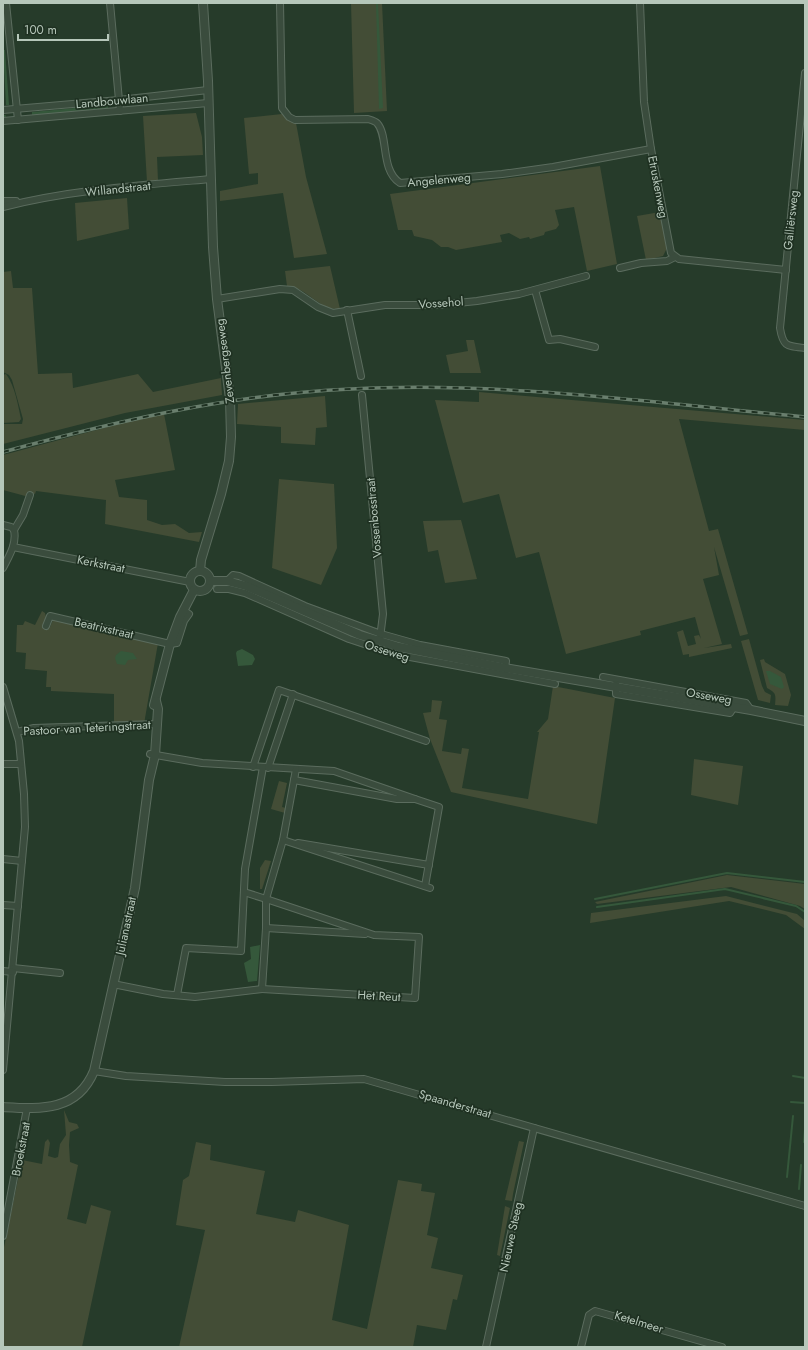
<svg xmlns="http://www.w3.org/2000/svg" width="808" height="1350" font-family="Jost,sans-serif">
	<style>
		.green { fill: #434d36 }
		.water { fill: #35583b }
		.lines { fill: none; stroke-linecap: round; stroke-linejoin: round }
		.stream { stroke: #35583b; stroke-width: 2 }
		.minor-casing { stroke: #5b6c5e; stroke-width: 8 }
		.tertiary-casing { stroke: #5b6c5e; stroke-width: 10 }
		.minor { stroke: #3a4c3d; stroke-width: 6 }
		.tertiary { stroke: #3a4c3d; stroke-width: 8 }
		.rail-casing { stroke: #697e6d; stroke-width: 3.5 }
		.rail { stroke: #1f3122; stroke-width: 2; stroke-dasharray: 6; stroke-linecap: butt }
		.labels { text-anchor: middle; stroke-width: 3.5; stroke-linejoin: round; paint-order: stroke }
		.street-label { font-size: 12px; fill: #b6c7ba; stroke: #1f3122 }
	</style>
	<rect width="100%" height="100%" fill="#263b2a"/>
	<g class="green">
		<path d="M351 3H382L387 111 354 113Z"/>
		<path d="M196 113 202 137 203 155 157 157 158 181 147 182 143 116Z"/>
		<path d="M282 114 290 121 296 123 306 177 327 254 294 258 283 193 220 201V191L258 184V173L249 174 244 118Z"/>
		<path d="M600 166 617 264 587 271 574 207 555 210 559 225 556 229 545 232 544 235 530 239 529 237 520 239 509 233 500 235 502 242 456 250 448 247H441L432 240 414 236 412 230H398L390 194Z"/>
		<path d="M127 198 129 229 77 241 75 203Z"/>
		<path d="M660 212 667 248 663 256 646 260 637 216Z"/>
		<path d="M330 266 340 309C319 311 307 287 287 286L285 271Z"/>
		<path d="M11 271 13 288H32L38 374 72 373 73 388 138 374 153 392 221 378 222 395 125 413 3 444V424H22L23 419 12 380 9 375 3 372V272Z"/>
		<path d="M466 340H474L481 373H450L446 355 468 351Z"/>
		<path d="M6 374C15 386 18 405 21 419L19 422 3 423V375Z"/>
		<path d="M479 392 805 420V430L679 419 709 531 718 529 748 634 740 636 714 547 719 575 703 579 722 644 704 648 731 644 732 648 689 657V654L683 655 677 632 683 630 688 646 696 644 694 636 699 635 701 639 695 617 640 631 641 635 566 654 539 552 516 558 499 494 463 503 462 500 435 400 479 402Z"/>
		<path d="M325 396 327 427 316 428 315 445 281 443V427L237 424 238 404Z"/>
		<path d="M164 414 175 470 115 480 119 497 147 500V520L162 525 175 524 189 533 202 532 199 542 105 524 106 500 36 491 35 494 30 493 29 497 3 490V455L126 422Z"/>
		<path d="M279 479 334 484 337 548 321 585 272 568Z"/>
		<path d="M461 520 477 579 445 583 438 550 428 552 423 521Z"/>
		<path d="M42 611 45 613 46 617 44 626 50 627 53 620 158 643 144 724 114 725V694L51 691V687H46L47 671 25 669 26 653 16 652 17 625H23L25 621 35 625Z"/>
		<path d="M749 639 762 686 765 692 771 695 770 703 758 700 741 641Z"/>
		<path d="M764 659 765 662 785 674 791 695 788 706 775 705C776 694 776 693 767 688L760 660Z"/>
		<path d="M553 686 615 698 597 824 451 792 430 739 423 713 431 712 432 700 442 701 439 719 447 720 442 751 461 754 462 748 469 749 462 788 528 799 539 732H537L548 719Z"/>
		<path d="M694 759 743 766 738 805 691 795Z"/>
		<path d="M279 781 287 783 282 807 286 808 285 813 271 809Z"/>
		<path d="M265 860 271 861 262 889H260V868Z"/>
		<path d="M727 875 805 884V909L800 906 731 887 597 904 595 902Z"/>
		<path d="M726 896 797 914 805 921V929L786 915 729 901 590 923 591 913Z"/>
		<path d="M64 1110 69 1122 77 1124 79 1128 70 1132 69 1145 70 1162 78 1165 67 1219 86 1224 91 1205 111 1211 82 1347H3V1252L22 1160 42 1164 45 1142 48 1139 50 1143 48 1156 55 1158 58 1157 60 1144 66 1135Z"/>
		<path d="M519 1141 524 1142 513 1194 512 1201 505 1200Z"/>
		<path d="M196 1142 211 1145 210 1160 265 1171 256 1214 295 1222 298 1210 349 1225 332 1320 367 1329 398 1180 422 1184 421 1191 435 1193 427 1235 438 1238 431 1268 463 1275 457 1300 453 1299 446 1330 417 1325 413 1347H179L205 1230 176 1225 183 1180 189 1176Z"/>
		<path d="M505 1206 510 1208 500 1256 497 1255Z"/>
	</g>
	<g class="water">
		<path d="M378 3 383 108 379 109 376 4Z"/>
		<path d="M3 50H5L9 105H6Z"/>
		<path d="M108 105V109L32 115V112Z"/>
		<path d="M242 649 253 655 255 659 252 665 238 666 236 653 237 651Z"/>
		<path d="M121 651 133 653 137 659 128 660 125 665 117 664 115 658 116 655Z"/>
		<path d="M766 671H770L781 677 784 687 782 689 770 684Z"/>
		<path d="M260 945 257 981 248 982 244 963 251 959 250 947Z"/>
	</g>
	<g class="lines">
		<g class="stream">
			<path d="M3 116H5"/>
			<path d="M595 899 727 873 805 882"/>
			<path d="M597 907 725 889 796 906 805 912"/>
			<path d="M793 1076 805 1078"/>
			<path d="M791 1102 805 1103"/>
			<path d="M804 1142 805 1129"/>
			<path d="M787 1177 793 1116"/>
			<path d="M799 1189 801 1165"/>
		</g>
		<g class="minor-casing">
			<g id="minor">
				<path d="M6 3 18 120"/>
				<path d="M110 3 120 111"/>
				<path d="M280 3 282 108 289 117 295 120 368 119C371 120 375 121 377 123 389 136 380 170 400 183L502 174 553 167 651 149"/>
				<path d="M640 3 644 102 651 149 671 253 679 259 786 270"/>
				<path d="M805 73 780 328C783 347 787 346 805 348"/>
				<path d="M3 110 119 100 208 90"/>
				<path d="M3 121 208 103"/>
				<path d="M3 201H16"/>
				<path d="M3 207C70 190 142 185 211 179"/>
				<path d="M620 268 641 263 667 261 675 257"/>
				<path d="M535 290 549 340 560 339 595 347"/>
				<path d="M217 299 280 289 293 290 318 307 333 313 385 305H438L477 301 519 294 586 276"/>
				<path d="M347 310 361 376"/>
				<path d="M362 395 383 614 380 638"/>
				<path d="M3 525 11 527 14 530"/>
				<path d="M13 547 190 582"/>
				<path d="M3 568C9 556 17 544 14 530L23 515 30 495"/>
				<path d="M227 581 233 575 239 576 305 606 381 634 420 645 506 661 505 668"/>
				<path d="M217 589H229L245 593 349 639 394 654 555 684"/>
				<path d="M46 626 50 616 170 644 177 643 184 621 189 614 183 610"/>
				<path d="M603 677 746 703 751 710"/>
				<path d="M616 684V694L730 713 734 707"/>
				<path d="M3 687 19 741 24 794 25 827 3 1070"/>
				<path d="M17 732 34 728 157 724"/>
				<path d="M150 754 202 763 334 771 415 799"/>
				<path d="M3 764H21"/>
				<path d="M253 767 279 690 426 741"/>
				<path d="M268 768 293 694"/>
				<path d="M294 780 397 799H415L439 807 425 886"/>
				<path d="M283 840 430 888"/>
				<path d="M298 843 429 865"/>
				<path d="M3 859 22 861"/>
				<path d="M244 892 266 899 374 935 419 937 415 998 262 989 266 928V899L283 840 296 769"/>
				<path d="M3 905 18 906"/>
				<path d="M266 928 365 934"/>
				<path d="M13 968 60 973"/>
				<path d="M3 971 13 972"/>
				<path d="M113 984 163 994 195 997 262 989"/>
				<path d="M177 995 186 948 241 951 245 869 263 767"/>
				<path d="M94 1071 126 1076 225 1082H272L364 1079 805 1206"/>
				<path d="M3 1236 27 1108"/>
				<path d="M486 1347 534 1128"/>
				<path d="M581 1347 589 1315 595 1311 722 1347"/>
			</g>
		</g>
		<g class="tertiary-casing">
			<g id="tertiary">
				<path d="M200 571 201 560 221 494 229 461 231 437 230 399 217 299 213 247 208 81 203 3"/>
				<circle cx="200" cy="581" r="10"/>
				<path d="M210 581H227L246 586 360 635 399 647 505 668 751 710 805 721"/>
				<path d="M154 705 170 644 180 617 194 590"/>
				<path d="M3 1107C40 1109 77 1112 94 1071L135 888 149 780 155 755 158 709 156 701"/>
			</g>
		</g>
		<use href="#minor" class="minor"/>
		<use href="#tertiary" class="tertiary"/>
		<g class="rail-casing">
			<path id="rail" d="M3 452C117 421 232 394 351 389 502 381 654 403 805 417"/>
		</g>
		<use href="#rail" class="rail"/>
	</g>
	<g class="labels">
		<g class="street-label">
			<text transform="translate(112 101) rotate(-5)" y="4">Landbouwlaan</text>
			<text transform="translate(439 180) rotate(-5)" y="4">Angelenweg</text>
			<text transform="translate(658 187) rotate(79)" y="4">Etruskenweg</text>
			<text transform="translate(118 189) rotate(-6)" y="4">Willandstraat</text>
			<text transform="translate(791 220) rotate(-84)" y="4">Galliërsweg</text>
			<text transform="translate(441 303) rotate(-4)" y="4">Vossehol</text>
			<text transform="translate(225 361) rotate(-97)" y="4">Zevenbergseweg</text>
			<text transform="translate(374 518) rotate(-95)" y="4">Vossenbosstraat</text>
			<text transform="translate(101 564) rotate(11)" y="4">Kerkstraat</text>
			<text transform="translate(104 628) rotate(13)" y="4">Beatrixstraat</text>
			<text transform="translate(387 651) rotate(17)" y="4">Osseweg</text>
			<text transform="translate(709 696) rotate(10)" y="4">Osseweg</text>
			<text transform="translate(87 728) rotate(-3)" y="4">Pastoor van Teteringstraat</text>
			<text transform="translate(126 926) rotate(-78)" y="4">Julianastraat</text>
			<text transform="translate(379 996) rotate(3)" y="4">Het Reut</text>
			<text transform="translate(455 1104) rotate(16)" y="4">Spaanderstraat</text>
			<text transform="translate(21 1149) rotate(-79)" y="4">Broekstraat</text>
			<text transform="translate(511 1237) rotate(-78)" y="4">Nieuwe Steeg</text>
			<text transform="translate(639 1322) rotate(17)" y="4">Ketelmeer</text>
		</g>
	</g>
	<rect width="808" height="1350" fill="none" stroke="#b6c7ba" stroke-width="8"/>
	<path d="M18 34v6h90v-6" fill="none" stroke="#b6c7ba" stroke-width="2"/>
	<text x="24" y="34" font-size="12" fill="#b6c7ba" stroke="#1f3122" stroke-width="3" paint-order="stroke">100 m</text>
</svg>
